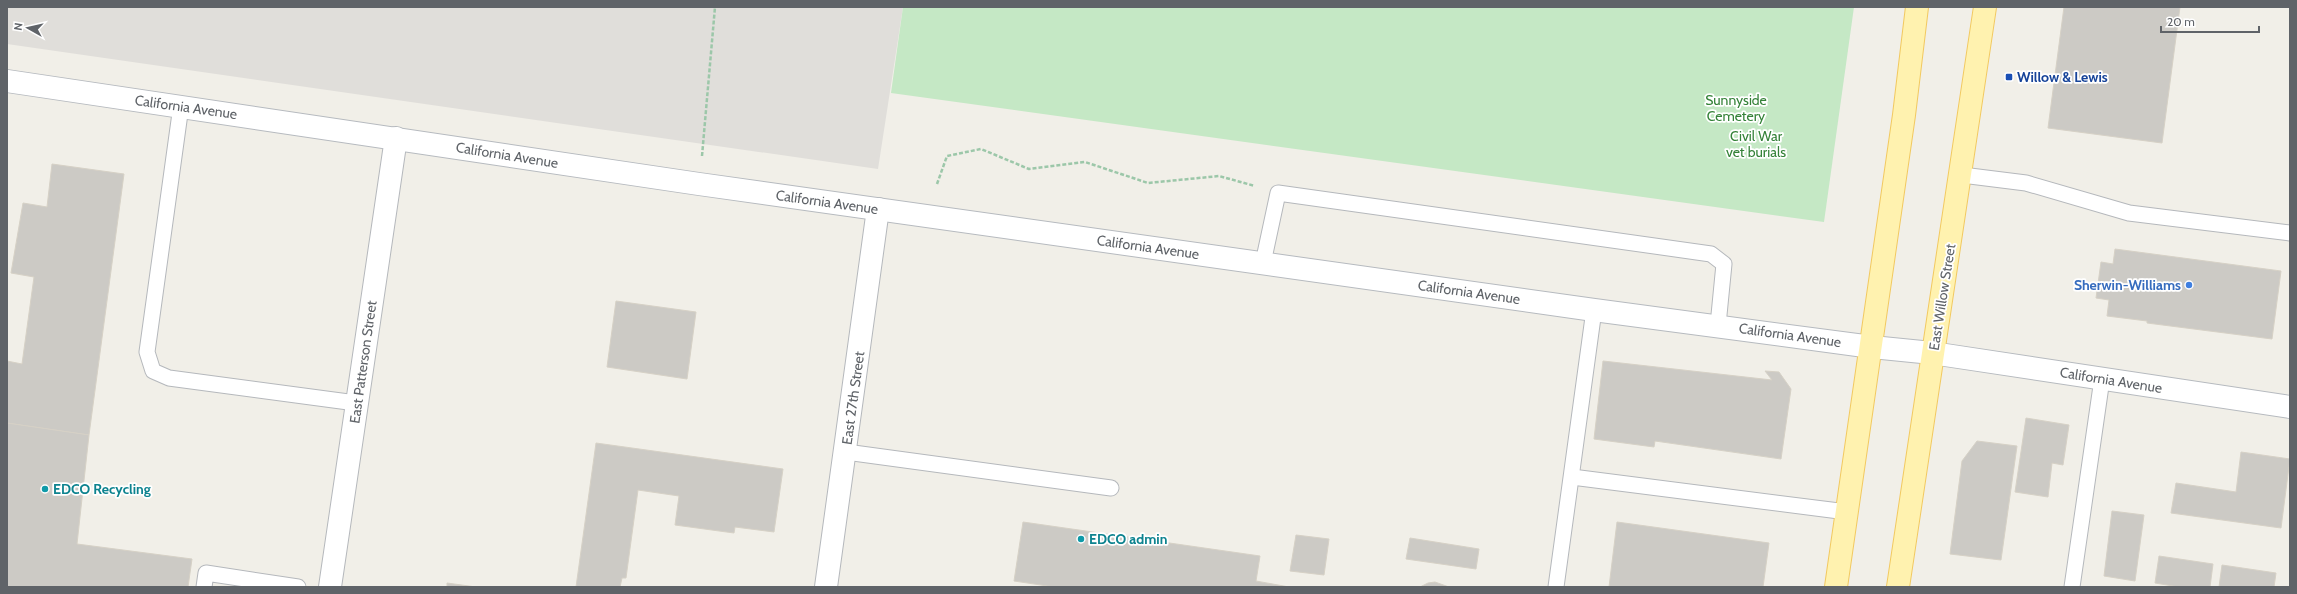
<svg xmlns="http://www.w3.org/2000/svg" width="2297" height="594" font-family="Cabin,sans-serif">
	<style>
		.industrial { fill: #e0deda }
		.green { fill: #c5e8c5 }
		.building { fill: #cccac5; stroke: #d6d1c6 }
		.lines { fill: none; stroke-linecap: round; stroke-linejoin: round }
		.lane-casing { stroke: #b5b8bc; stroke-width: 17 }
		.street-casing { stroke: #b5b8bc; stroke-width: 24 }
		.secondary-casing { stroke: #b6babf; stroke-width: 24 }
		.primary-casing { stroke: #f2c960; stroke-width: 24 }
		.path { stroke: #9cc7a9; stroke-width: 2.5; stroke-dasharray: 4 2; stroke-linecap: butt }
		.lane { stroke: #fff; stroke-width: 15 }
		.street { stroke: #fff; stroke-width: 22 }
		.secondary { stroke: #fff; stroke-width: 22 }
		.primary { stroke: #fff2af; stroke-width: 22 }
		.transit-dot { fill: #1a4fb4; stroke: #fff; stroke-width: 1.5 }
		.shop-dot { fill: #3f7fe0; stroke: #fff; stroke-width: 1.5 }
		.culture-dot { fill: #0f9aa8; stroke: #fff; stroke-width: 1.5 }
		.labels { text-anchor: middle; stroke-width: 3.5; stroke-linejoin: round; paint-order: stroke }
		.transit-label { font-size: 14px; font-weight: bold; fill: #164399; stroke: #fff; text-anchor: start }
		.park-label { font-size: 14px; fill: #348238; stroke: #fff }
		.street-label { font-size: 14px; fill: #5f6368; stroke: #fff }
		.shop-label { font-size: 14px; font-weight: bold; fill: #366cbe; stroke: #fff; text-anchor: end }
		.culture-label { font-size: 14px; font-weight: bold; fill: #0d838f; stroke: #fff; text-anchor: start }
	</style>
	<rect width="100%" height="100%" fill="#f1efe8"/>
	<path class="industrial" d="M7 7H903L878 169 7 44Z"/>
	<path class="green" d="M903 7H1854L1824 222 891 93Z"/>
	<g class="building">
		<path d="M2064 7H2180L2162 143 2048 128Z"/>
		<path d="M52 164 124 174 89 435 7 423V361L22 364 34 277 11 273 23 203 47 207Z"/>
		<path d="M2115 249 2281 271 2272 339 2147 323V321L2107 316 2109 300 2096 298 2101 262 2113 264Z"/>
		<path d="M616 301 696 312 687 379 607 367Z"/>
		<path d="M1603 361 1772 380 1765 371 1779 372 1791 389 1781 459 1655 441 1654 447 1594 439Z"/>
		<path d="M2026 418 2069 425 2063 465 2052 463 2048 497 2015 492Z"/>
		<path d="M7 423 89 435 77 544 192 559 188 587H7Z"/>
		<path d="M1977 441 2017 446 2001 560 1950 554 1962 461Z"/>
		<path d="M596 443 783 469 774 532 735 527 734 533 675 525 679 496 638 490 626 578H622L620 587H576Z"/>
		<path d="M2241 452 2290 459 2281 528 2171 513 2176 483 2236 492Z"/>
		<path d="M2112 511 2144 515 2135 581 2104 576Z"/>
		<path d="M1023 522 1260 556 1256 581 1289 587H1054L1014 581Z"/>
		<path d="M1617 522 1769 543 1763 587H1609Z"/>
		<path d="M1296 535 1329 539 1324 575 1290 571Z"/>
		<path d="M1410 538 1479 549 1476 569 1406 559Z"/>
		<path d="M2159 556 2213 564 2210 587H2179L2155 583Z"/>
		<path d="M2222 565 2276 573 2274 587H2219Z"/>
		<path d="M1435 582 1449 587H1420L1428 583Z"/>
		<path d="M447 583 476 587H447Z"/>
	</g>
	<g class="lines">
		<g class="lane-casing">
			<g id="lane">
				<path d="M181 106 147 352 153 371 169 378 356 403"/>
				<path d="M1962 175 2026 183 2129 213 2290 233"/>
				<path d="M1263 263 1278 193 1711 254 1724 264 1718 325"/>
				<path d="M846 452 1111 488"/>
				<path d="M1572 477 1847 512"/>
				<path d="M204 587 206 573 298 587"/>
				<path d="M1556 587 1594 310"/>
				<path d="M2072 587 2102 379"/>
			</g>
		</g>
		<g class="street-casing">
			<g id="street">
				<path d="M330 587 396 138"/>
				<path d="M826 587 878 209"/>
			</g>
		</g>
		<g class="secondary-casing">
			<path id="secondary" d="M7 81 699 184 1594 310 1872 347 1932 353 2290 407"/>
		</g>
		<g class="primary-casing">
			<g id="primary">
				<path d="M1836 587 1904 115 1917 7"/>
				<path d="M1898 587 1985 7"/>
			</g>
		</g>
		<g class="path">
			<path d="M702 156 715 7"/>
			<path d="M937 184 947 156 981 149 1029 169 1085 162 1148 183 1219 176 1255 186"/>
		</g>
		<use href="#lane" class="lane"/>
		<use href="#street" class="street"/>
		<use href="#secondary" class="secondary"/>
		<use href="#primary" class="primary"/>
	</g>
	<rect class="transit-dot" x="2005" y="73" width="8" height="8" rx="2"/>
	<circle class="shop-dot" cx="2189" cy="285" r="4"/>
	<g class="culture-dot">
		<circle cx="45" cy="489" r="4"/>
		<circle cx="1081" cy="539" r="4"/>
	</g>
	<g class="labels">
		<g class="transit-label">
			<text x="2017" y="82">Willow &amp; Lewis</text>
		</g>
		<g class="park-label">
			<text x="1736" y="105">Sunnyside<tspan x="1736" dy="16">Cemetery</tspan></text>
			<text x="1756" y="141">Civil War<tspan x="1756" dy="16">vet burials</tspan></text>
		</g>
		<g class="street-label">
			<text transform="translate(186 107) rotate(8)" y="5">California Avenue</text>
			<text transform="translate(507 155) rotate(9)" y="5">California Avenue</text>
			<text transform="translate(827 202) rotate(8)" y="5">California Avenue</text>
			<text transform="translate(1148 247) rotate(8)" y="5">California Avenue</text>
			<text transform="translate(1469 292) rotate(8)" y="5">California Avenue</text>
			<text transform="translate(1942 297) rotate(-81)" y="5">East Willow Street</text>
			<text transform="translate(1790 335) rotate(8)" y="5">California Avenue</text>
			<text transform="translate(363 362) rotate(-82)" y="5">East Patterson Street</text>
			<text transform="translate(2111 380) rotate(9)" y="5">California Avenue</text>
			<text transform="translate(853 398) rotate(-82)" y="5">East 27th Street</text>
		</g>
		<g class="shop-label">
			<text x="2181" y="290">Sherwin-Williams</text>
		</g>
		<g class="culture-label">
			<text x="53" y="494">EDCO Recycling</text>
			<text x="1089" y="544">EDCO admin</text>
		</g>
	</g>
	<rect width="2297" height="594" fill="none" stroke="#5f6368" stroke-width="16"/>
	<g transform="translate(28 28) rotate(278)" stroke="#ffffff" stroke-width="3" paint-order="stroke">
	<path d="M0-3L7 15L0 10L-7 15Z" fill="#5f6368"/>
	<text y="-6" font-size="11" font-weight="bold" text-anchor="middle" fill="#5f6368">N</text>
	</g>
	<path d="M2161 26v6h98v-6" fill="none" stroke="#5f6368" stroke-width="2"/>
	<text x="2167" y="26" font-size="12" fill="#5f6368" stroke="#ffffff" stroke-width="3" paint-order="stroke">20 m</text>
</svg>
